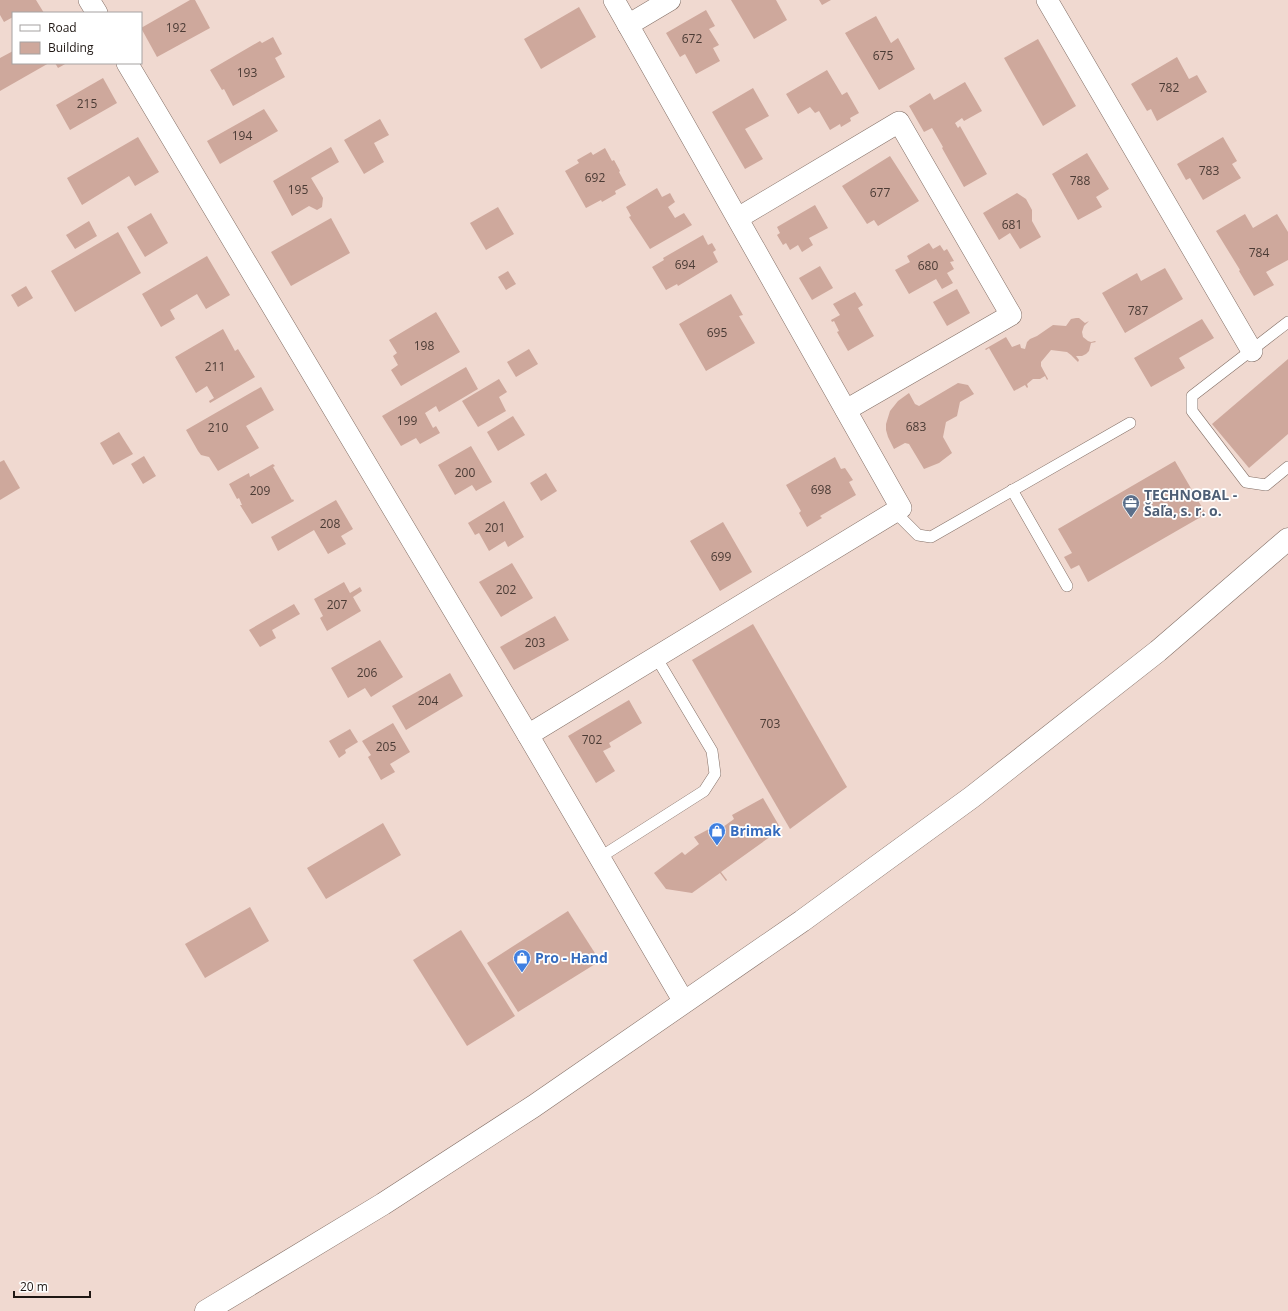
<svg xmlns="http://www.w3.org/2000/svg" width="1288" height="1311" font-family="'Open Sans',sans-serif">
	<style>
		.building { fill: #cea89c }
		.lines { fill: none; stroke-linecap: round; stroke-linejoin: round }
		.service-casing { stroke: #836f66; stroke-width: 12 }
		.minor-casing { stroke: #836f66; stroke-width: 22 }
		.primary-casing { stroke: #836f66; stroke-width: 23 }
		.service { stroke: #fff; stroke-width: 11 }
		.minor { stroke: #fff; stroke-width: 21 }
		.primary { stroke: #fff; stroke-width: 22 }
		.labels { text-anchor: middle; stroke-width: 3.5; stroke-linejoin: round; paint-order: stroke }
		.number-label { font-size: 12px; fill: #4b3b35 }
		.service-label { font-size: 14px; font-weight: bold; fill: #4e5e75; stroke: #fff; text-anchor: start }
		.shop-label { font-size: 14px; font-weight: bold; fill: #366cbe; stroke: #fff; text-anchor: start }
	</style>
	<rect width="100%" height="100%" fill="#f0d9d0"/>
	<g class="building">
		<path d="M0 0H36L44 13H13V17L4 22 0 15Z"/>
		<path d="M190 0H195L210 28 157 57 141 28Z"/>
		<path d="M731 0H776L787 20 754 39Z"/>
		<path d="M819 0H831L822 5Z"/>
		<path d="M579 7 596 37 541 69 524 39Z"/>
		<path d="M706 10 715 26 709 29 719 45 713 48 720 61 696 74 685 54 680 57 666 33Z"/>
		<path d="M876 16 891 43 898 38 915 69 879 90 845 33Z"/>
		<path d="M273 37 282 54 275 58 285 77 233 106 224 89 222 90 210 70 260 41 262 43Z"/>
		<path d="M1038 39 1076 106 1043 126 1004 58Z"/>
		<path d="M13 51V63H49L0 91V58Z"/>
		<path d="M1177 57 1189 79 1197 75 1207 92 1157 121 1151 109 1147 111 1131 84Z"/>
		<path d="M55 63H67L58 68Z"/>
		<path d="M827 70 842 95 847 92 859 113 850 118 851 121 841 127 840 124 830 130 819 111 815 113 810 107 798 114 786 94Z"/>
		<path d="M103 78 117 103 70 130 56 105Z"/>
		<path d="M965 82 982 111 964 121 962 118 955 123 958 128 960 126 987 174 964 187 942 148 943 147 932 128 924 132 909 106 930 93 934 100Z"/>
		<path d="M753 88 769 116 745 129 763 159 745 169 712 112Z"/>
		<path d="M264 109 278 131 220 164 207 141Z"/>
		<path d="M380 119 389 135 374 143 384 162 364 174 344 140Z"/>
		<path d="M138 137 159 172 135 186 129 176 82 205 67 178Z"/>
		<path d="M1223 137 1237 161 1232 164 1241 178 1203 200 1190 178 1186 180 1177 164Z"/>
		<path d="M331 147 339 162 311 178 323 198 322 207 317 210 309 206 292 216 273 181Z"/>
		<path d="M605 148 612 161 614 160 620 171 619 172 626 185 615 191 616 194 602 202 601 200 586 208 565 171 579 163 577 160 591 152 593 155Z"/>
		<path d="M1087 153 1109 189 1096 197 1102 207 1078 220 1052 174Z"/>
		<path d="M890 156 919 201 878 226 874 220 867 224 842 186Z"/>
		<path d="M657 188 662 197 670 193 675 202 668 207 675 218 684 213 692 225 650 249 629 217 631 216 626 207Z"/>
		<path d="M1017 193 1026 199 1032 210V221L1041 237 1020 249 1010 233 999 240 983 213Z"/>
		<path d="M815 205 828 228 809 238 813 245 802 252 798 245 790 250 786 243 783 245 777 235 780 233 777 227Z"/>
		<path d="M498 207 514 234 486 250 470 223Z"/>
		<path d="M151 213 168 243 145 257 127 227Z"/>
		<path d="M1245 214 1253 228 1277 214 1288 232V260L1266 272 1274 285 1254 296 1239 271 1240 270 1216 231Z"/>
		<path d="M331 218 350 253 291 286 271 252Z"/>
		<path d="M89 221 97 236 75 249 66 235Z"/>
		<path d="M118 232 141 273 75 312 51 271Z"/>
		<path d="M703 235 708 245 712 243 716 250 713 252 718 262 678 286 677 284 666 290 652 267 664 260 663 258Z"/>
		<path d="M929 243 933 249 940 245 944 251 947 249 954 261 950 262 954 269 947 273 953 283 942 289 936 279 909 294 895 270 910 262 907 256Z"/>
		<path d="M207 256 230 295 206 309 197 294 170 310 175 319 161 327 142 294Z"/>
		<path d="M820 266 833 288 812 300 799 278Z"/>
		<path d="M1165 268 1183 299 1125 333 1102 293 1137 273 1141 281Z"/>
		<path d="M508 271 516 284 506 290 498 277Z"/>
		<path d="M26 286 33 298 18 307 11 295Z"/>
		<path d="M957 289 970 313 947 326 933 302Z"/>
		<path d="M855 292 863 305 858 308 874 336 848 351 837 332 839 331 834 321 832 322 831 320 840 315 833 304Z"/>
		<path d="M731 294 743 315 739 316 755 343 706 371 679 324Z"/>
		<path d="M436 312 460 352 401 386 391 370 398 365 393 356 397 353 389 340Z"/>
		<path d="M1076 318H1079L1085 323 1089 321 1084 326 1082 332 1083 337 1088 341 1091 342 1095 341 1096 342 1091 343 1089 351 1086 354 1082 356H1076L1079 360 1078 362 1071 355 1067 352 1051 350 1041 362V366L1048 379 1047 380 1045 376 1040 379H1033L1027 384 1028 387 1027 388 1025 385 1014 391 989 348 986 350 985 349 1006 337 1012 347 1020 344 1021 348 1025 349 1027 342 1030 339 1037 336 1053 325 1066 326 1071 319Z"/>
		<path d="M1202 319 1214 338 1179 358 1185 368 1151 387 1134 358Z"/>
		<path d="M223 329 235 351 238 349 255 377 210 403 209 401 214 398 207 386 196 393 175 357Z"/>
		<path d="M529 349 538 364 516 377 507 362Z"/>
		<path d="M1288 359V434L1249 468 1212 424Z"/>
		<path d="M466 367 478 389 439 412 436 406 425 413 433 428 436 426 440 433 420 444 416 438 401 446 382 416Z"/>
		<path d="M499 379 507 392 499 397 506 411 478 427 462 401Z"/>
		<path d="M958 383 968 385 974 394 960 402 957 416 946 422 943 437 952 453 939 463 924 469 909 444 905 443 894 449 888 437 886 430V424L890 411 898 401 909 393 915 404 919 406Z"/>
		<path d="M261 387 274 410 246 426 259 448 218 471 209 457 201 455 198 451 186 430Z"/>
		<path d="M513 416 525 435 498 451 487 432Z"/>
		<path d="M119 432 133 454 113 465 100 443Z"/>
		<path d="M471 446 492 482 476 491 472 485 455 495 438 465Z"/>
		<path d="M144 456 156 476 143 484 131 464Z"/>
		<path d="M835 457 841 469 845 468 853 480 849 482 856 495 820 516 822 518 807 527 799 513 801 511 786 485Z"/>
		<path d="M4 460 20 488 0 500V462Z"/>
		<path d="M1175 461 1206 514 1088 582 1079 565 1071 569 1064 557 1072 553 1058 529Z"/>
		<path d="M273 464 275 466 273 467 292 500 293 499 294 501 252 524 240 505H242L239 498 237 499 229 484 249 473 250 477Z"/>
		<path d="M546 473 557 491 541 501 530 483Z"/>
		<path d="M336 500 353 529 341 536 346 544 328 554 314 530 278 551 271 537Z"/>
		<path d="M504 501 524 537 508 547 505 541 489 551 479 533 475 535 468 523Z"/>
		<path d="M723 522 752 572 720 591 690 541Z"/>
		<path d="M512 563 533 598 501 617 479 582Z"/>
		<path d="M344 582 350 593 360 587 362 591 353 597 361 611 327 631 320 618 323 616 314 599Z"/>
		<path d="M294 604 300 614 272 630 276 638 260 647 249 630Z"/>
		<path d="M555 616 569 640 514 670 500 647Z"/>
		<path d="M753 624 847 787 790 829 692 660Z"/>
		<path d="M380 640 403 677 371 697 365 688 348 698 331 668Z"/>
		<path d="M450 673 463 696 406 730 392 706Z"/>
		<path d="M629 700 642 723 609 743 611 747 603 751 615 771 596 783 568 736Z"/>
		<path d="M393 723 410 752 390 764 395 772 381 780 368 757 371 755 362 741Z"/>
		<path d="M350 729 358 742 345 750 346 753 339 758 329 741Z"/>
		<path d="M763 798 781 829 721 872 727 880 726 881 720 873 692 893 666 889 654 873 682 852 685 855 699 844 694 837 709 829 712 835 734 819 732 815Z"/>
		<path d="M383 823 401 855 326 899 307 868Z"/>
		<path d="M250 907 269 941 205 978 185 944Z"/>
		<path d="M568 911 600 961 518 1012 487 963Z"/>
		<path d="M461 930 515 1016 467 1046 413 960Z"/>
	</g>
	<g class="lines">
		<g class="service-casing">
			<g id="service">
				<path d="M1288 322 1192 396V411L1246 482 1266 485 1288 467"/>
				<path d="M1012 490 1067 586"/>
				<path d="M895 512 918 535 931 537 1130 423"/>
				<path d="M599 858 704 791 715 774 712 751 656 657"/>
			</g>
		</g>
		<g class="minor-casing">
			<g id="minor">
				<path d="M89 0 97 13"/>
				<path d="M1047 0 1252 351"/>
				<path d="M628 25 670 0"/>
				<path d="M127 63 528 735 684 1002"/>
				<path d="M738 218 899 122 1011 315 846 410"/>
				<path d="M528 735 901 508 614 0"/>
			</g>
		</g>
		<g class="primary-casing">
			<path id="primary" d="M206 1311 383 1204 534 1106 802 921 972 797 1158 651 1288 539"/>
		</g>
		<use href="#service" class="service"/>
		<use href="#minor" class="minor"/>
		<use href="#primary" class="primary"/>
	</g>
	<defs>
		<g id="office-pin" transform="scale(0.9)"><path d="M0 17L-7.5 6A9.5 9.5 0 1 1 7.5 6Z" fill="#5c6f8a" stroke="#fff"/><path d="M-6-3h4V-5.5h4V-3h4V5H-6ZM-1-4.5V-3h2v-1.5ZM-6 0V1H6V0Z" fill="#fff"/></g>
		<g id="shop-pin" transform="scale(0.9)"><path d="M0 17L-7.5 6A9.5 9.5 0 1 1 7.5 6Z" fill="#3f7fe0" stroke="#fff"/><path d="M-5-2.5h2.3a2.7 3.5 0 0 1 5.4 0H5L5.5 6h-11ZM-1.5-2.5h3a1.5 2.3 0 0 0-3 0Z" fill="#fff"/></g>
	</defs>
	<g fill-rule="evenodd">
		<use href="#office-pin" x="1131" y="503"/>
		<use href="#shop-pin" x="717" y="831"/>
		<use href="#shop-pin" x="522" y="958"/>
	</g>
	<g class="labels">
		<g class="number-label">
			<text x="176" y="32">192</text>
			<text x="692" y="43">672</text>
			<text x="883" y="60">675</text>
			<text x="247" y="77">193</text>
			<text x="1169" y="92">782</text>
			<text x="87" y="108">215</text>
			<text x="242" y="140">194</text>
			<text x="1209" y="175">783</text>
			<text x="595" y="182">692</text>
			<text x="1080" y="185">788</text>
			<text x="298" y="194">195</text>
			<text x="880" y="197">677</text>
			<text x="1012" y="229">681</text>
			<text x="1259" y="257">784</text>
			<text x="685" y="269">694</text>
			<text x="928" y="270">680</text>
			<text x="1138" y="315">787</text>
			<text x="717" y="337">695</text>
			<text x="424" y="350">198</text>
			<text x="215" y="371">211</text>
			<text x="407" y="425">199</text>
			<text x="916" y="431">683</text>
			<text x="218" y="432">210</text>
			<text x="465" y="477">200</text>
			<text x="821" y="494">698</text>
			<text x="260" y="495">209</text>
			<text x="330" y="528">208</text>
			<text x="495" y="532">201</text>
			<text x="721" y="561">699</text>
			<text x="506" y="594">202</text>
			<text x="337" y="609">207</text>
			<text x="535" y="647">203</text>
			<text x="367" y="677">206</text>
			<text x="428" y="705">204</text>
			<text x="770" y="728">703</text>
			<text x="592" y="744">702</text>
			<text x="386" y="751">205</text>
		</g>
		<g class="service-label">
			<text x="1144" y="500">TECHNOBAL -<tspan x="1144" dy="16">Šaľa, s. r. o.</tspan></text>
		</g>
		<g class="shop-label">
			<text x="730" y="836">Brimak</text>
			<text x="535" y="963">Pro - Hand</text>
		</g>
	</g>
	<rect x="12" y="12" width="130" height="52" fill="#ffffff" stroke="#a5a2a1"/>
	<rect x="20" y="25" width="20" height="6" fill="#ffffff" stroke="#a5a2a1"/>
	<text x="48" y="32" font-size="12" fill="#1f1713">Road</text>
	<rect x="20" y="42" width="20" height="12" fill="#cea89c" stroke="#a5a2a1"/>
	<text x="48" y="52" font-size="12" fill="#1f1713">Building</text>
	<path d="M14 1291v6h76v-6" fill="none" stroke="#1f1713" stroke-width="2"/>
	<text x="20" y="1291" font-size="12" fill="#1f1713" stroke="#ffffff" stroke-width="3" paint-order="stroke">20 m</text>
</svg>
